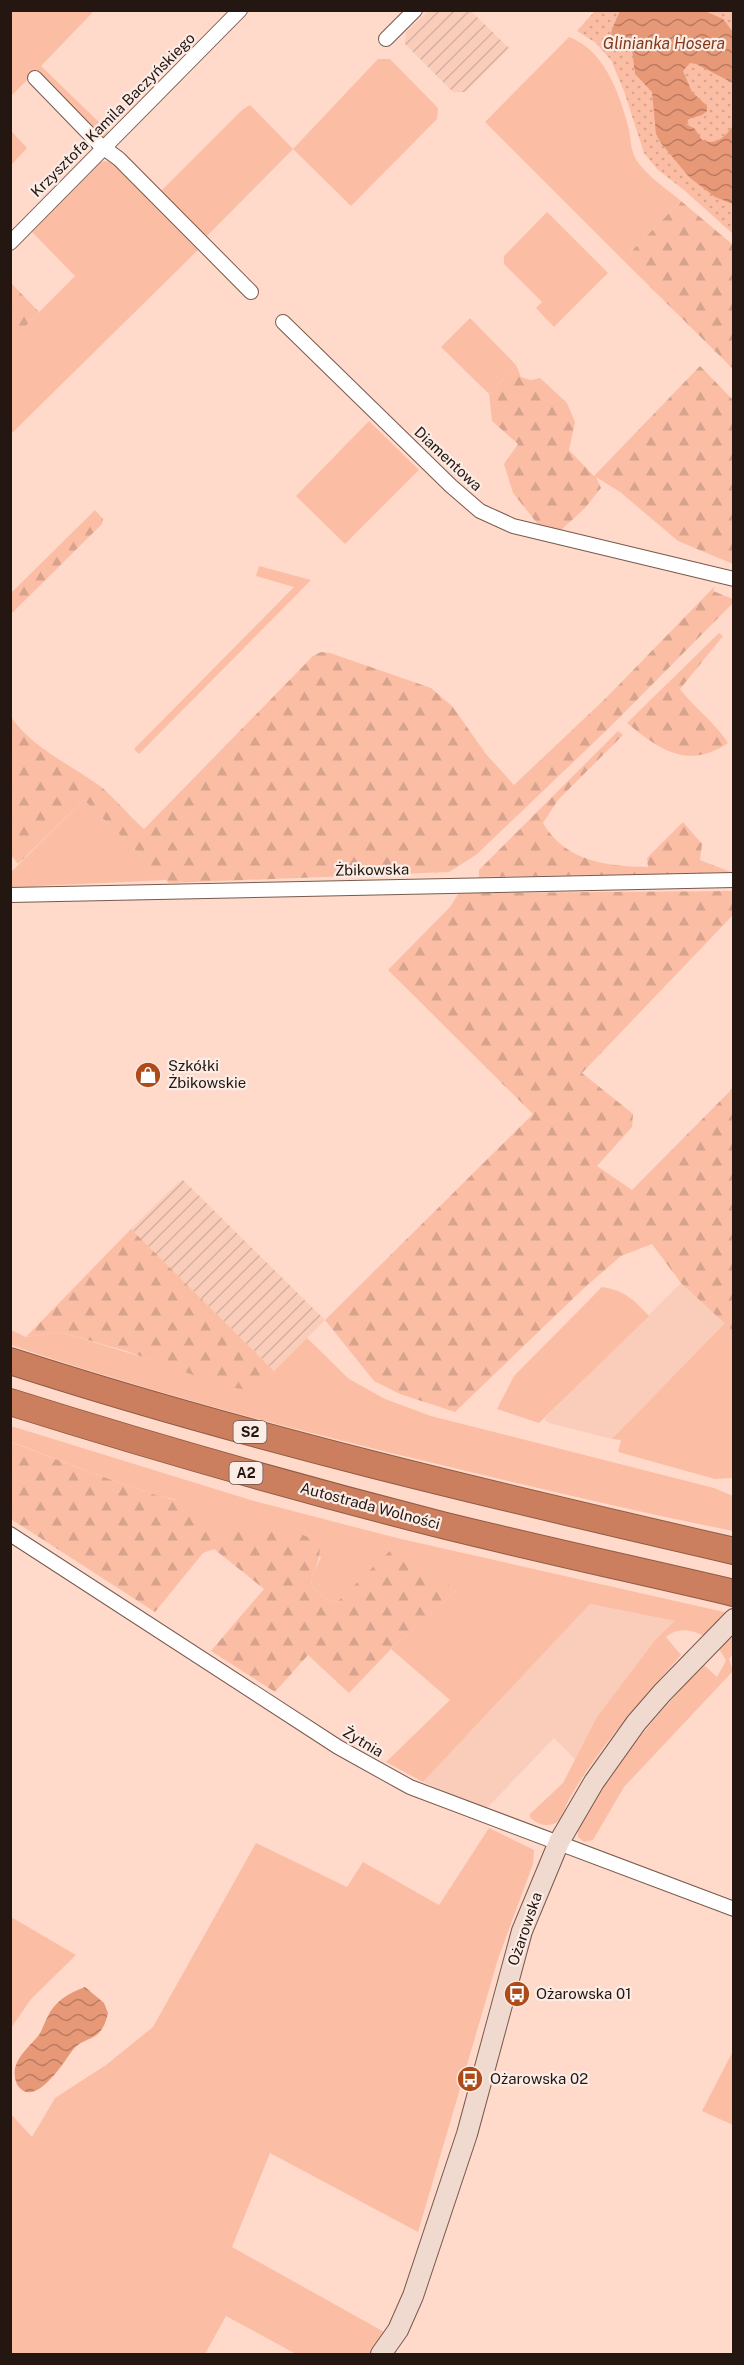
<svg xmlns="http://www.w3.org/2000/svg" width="744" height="2365" font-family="'Public Sans',sans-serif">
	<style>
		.built { fill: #facdba }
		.industrial { fill: url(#industrial-furrows) }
		.grass { fill: #fbbea5 }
		.forest { fill: url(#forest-firs) }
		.park { fill: url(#park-dots) }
		.water { fill: url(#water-waves) }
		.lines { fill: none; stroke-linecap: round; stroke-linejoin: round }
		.street-casing { stroke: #79594b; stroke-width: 16 }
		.secondary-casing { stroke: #79594b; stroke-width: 22 }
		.highway-casing { stroke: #915b44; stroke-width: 28 }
		.street { stroke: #fff; stroke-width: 14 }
		.secondary { stroke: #f0d9cf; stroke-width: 20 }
		.highway { stroke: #cc7f5f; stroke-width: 26 }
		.labels { text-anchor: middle; stroke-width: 4.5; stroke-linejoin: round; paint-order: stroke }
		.shield { fill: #fbece6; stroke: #645752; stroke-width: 1.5 }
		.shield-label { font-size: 14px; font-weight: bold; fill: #241712 }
		.street-label { font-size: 15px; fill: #241712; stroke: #fbece6 }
		.poi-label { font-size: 15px; fill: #241712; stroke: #fbece6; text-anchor: start }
		.water-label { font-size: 16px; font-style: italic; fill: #823a19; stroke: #fbece6 }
	</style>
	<defs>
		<pattern id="industrial-furrows" width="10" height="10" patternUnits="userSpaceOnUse" patternTransform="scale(1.5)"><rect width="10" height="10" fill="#facdba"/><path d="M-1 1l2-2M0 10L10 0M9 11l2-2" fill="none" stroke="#d6af9f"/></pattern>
		<pattern id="forest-firs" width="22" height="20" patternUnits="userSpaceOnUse" patternTransform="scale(1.5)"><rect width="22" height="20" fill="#fbbea5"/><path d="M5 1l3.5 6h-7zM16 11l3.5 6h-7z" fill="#d7a38d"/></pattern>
		<pattern id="park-dots" width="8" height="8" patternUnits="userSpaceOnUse" patternTransform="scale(1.5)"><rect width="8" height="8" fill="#fbbea5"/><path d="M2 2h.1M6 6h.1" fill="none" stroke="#d7a38d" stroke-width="1.8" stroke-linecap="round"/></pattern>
		<pattern id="water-waves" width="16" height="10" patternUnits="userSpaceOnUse" patternTransform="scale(1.5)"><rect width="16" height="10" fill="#e79877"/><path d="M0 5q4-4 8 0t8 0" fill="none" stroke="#bb7b60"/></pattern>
	</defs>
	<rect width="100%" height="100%" fill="#ffd9ca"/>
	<g class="built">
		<path d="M681 1283 725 1323 612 1439 549 1423 544 1419Z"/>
		<path d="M590 1604 675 1621 576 1760 554 1738 486 1809 423 1782Z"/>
	</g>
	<g class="industrial">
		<path d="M471 11 509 48 465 92H453L405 44 406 32 428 11Z"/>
		<path d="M182 1179 325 1320 274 1371 131 1229Z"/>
	</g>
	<g class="grass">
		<path d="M11 11H94L41 66 109 132 103 139 37 74 26 81 11 96Z"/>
		<path d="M569 37C604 50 619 92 628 126 632 140 629 151 640 165 650 178 668 190 681 201L623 260 485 122Z"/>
		<path d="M378 59H390L438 108 437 119 351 206 293 149 205 238 159 193 242 110 250 105 293 149Z"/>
		<path d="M11 131 27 148 11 165H10Z"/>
		<path d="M107 161 116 164 200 248 11 434 10 341 75 276 32 232 101 162Z"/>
		<path d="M547 212 608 273 554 327 536 308 542 302 504 264V256Z"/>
		<path d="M470 318 516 365 489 394 441 347Z"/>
		<path d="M369 421 419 470 345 544 296 496Z"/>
		<path d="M259 566 311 580 139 754 134 749 294 587 256 576Z"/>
		<path d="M84 800 166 880 37 886 30 889 11 888 10 873Z"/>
		<path d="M602 1287C624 1290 634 1300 649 1316L539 1423 497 1409 514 1376Z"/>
		<path d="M725 1323 733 1331V1478L715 1479 618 1452 621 1440 612 1439Z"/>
		<path d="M11 1330 26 1337 60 1332 254 1391 307 1338 349 1379 385 1399 431 1416 714 1488 733 1496V1531C633 1511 533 1487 433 1463 291 1429 149 1392 11 1345Z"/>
		<path d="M11 1426 254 1501 401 1539 733 1614V1654L729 1659 733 1671 624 1787 593 1840 584 1842 578 1837C577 1825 586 1814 593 1804 624 1753 662 1708 704 1665L717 1677 726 1661C718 1640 686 1619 666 1637L681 1655C651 1690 619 1724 593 1762 584 1774 576 1787 568 1801 565 1807 563 1816 558 1821 550 1829 536 1824 530 1817V1814L563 1783 597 1717 656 1639 675 1621 590 1604 423 1782 386 1762 450 1700 391 1649 456 1591 398 1544 336 1603 324 1598 311 1585 313 1574 321 1557 223 1538 213 1541V1527L174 1499 162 1497 109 1479 11 1442Z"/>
		<path d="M489 1828 534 1850 533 1864 498 1959 418 2232 270 2153 232 2247 386 2333 371 2354H296L226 2316 205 2354H11L10 2113 32 2137 55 2098 106 2065 153 2027 256 1843 347 1887 363 1862 439 1905Z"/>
		<path d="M11 1917 76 1955 31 1999 11 2028Z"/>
		<path d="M732 2053 734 2058 733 2125 702 2111Z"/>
	</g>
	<g class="forest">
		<path d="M681 201 733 245V369L623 260Z"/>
		<path d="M11 283 39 312 11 341H10Z"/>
		<path d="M516 365 521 377 531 380 540 378 567 403 575 422 569 450 594 476 700 366 733 400V564L678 541 620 492 596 477 601 488 585 508 559 532 541 528 513 493 504 464 518 444 492 421 489 394Z"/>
		<path d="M95 510 103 519 102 524 11 614V593Z"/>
		<path d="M715 586 713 591 733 599V603L611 726 476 855 449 872 169 883 84 800 18 864 11 855V717C31 747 71 765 100 786 116 799 129 816 144 829L313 656 321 652 330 653 431 688 452 706 486 754 514 785 606 698Z"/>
		<path d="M719 633 723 636 680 689C694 708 715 722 728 743 688 770 660 750 627 723Z"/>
		<path d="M618 731 623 735 558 800 543 823C566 862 606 866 648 867L647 858 683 822 702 844 700 860 733 873 479 877V870Z"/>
		<path d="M733 891V915L582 1073 633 1114 632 1127 597 1166 632 1190 733 1088V1331L681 1283 652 1244 621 1256 583 1289 455 1412 400 1394 374 1381 325 1320 533 1114 388 970 450 907 459 893Z"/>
		<path d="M131 1229 274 1371 254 1391 224 1386 126 1351 60 1332 26 1337Z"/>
		<path d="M10 1442 109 1479 162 1497 188 1503 206 1515 213 1527V1541L242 1529 301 1534 319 1542C322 1562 313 1567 311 1585L324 1598 336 1603 398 1543 456 1591 391 1649 349 1693 308 1655 275 1692 211 1651 264 1589 214 1549 203 1553 155 1612 11 1519Z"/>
	</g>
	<path class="park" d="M595 11H733V234L684 190 657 169 644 153 624 91 611 60 596 43 577 31Z"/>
	<g class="water">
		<path d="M620 11H705L723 19 733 32V83L696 64 690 63 683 71 692 92 707 106V111L702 115 689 119 686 124 695 129 702 140C716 146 725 137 733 126V204L715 197 689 177 661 143 656 134 652 92 635 74 632 49 625 35 614 37 611 35 612 29Z"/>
		<path d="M85 1987 104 2003 108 2013C101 2045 85 2034 72 2051 64 2062 35 2109 18 2086 15 2082 14 2074 15 2068 19 2054 30 2046 39 2035 42 2030 44 2024 47 2018 54 2002 68 1993 85 1987Z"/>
	</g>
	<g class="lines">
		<g class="street-casing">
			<g id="street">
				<path d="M386 39 415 10"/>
				<path d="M35 78 100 145 119 159 251 292"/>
				<path d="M10 243 240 10"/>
				<path d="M283 322 451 486 480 511 513 526 734 579"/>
				<path d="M10 895 734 880"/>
				<path d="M10 1534 338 1747 410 1787 734 1909"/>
			</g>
		</g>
		<g class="secondary-casing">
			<path id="secondary" d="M381 2354 398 2330 413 2296 467 2134 522 1931 559 1842 594 1782 636 1723 662 1693 734 1619"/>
		</g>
		<g class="highway-casing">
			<g id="highway">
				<path d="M10 1361C248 1438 491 1495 734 1551"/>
				<path d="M10 1402C153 1447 297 1488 442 1525 539 1549 636 1570 734 1593"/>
			</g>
		</g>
		<use href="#street" class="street"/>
		<use href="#secondary" class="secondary"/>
		<use href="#highway" class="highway"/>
	</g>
	<defs>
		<g id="shop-disc" transform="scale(1.35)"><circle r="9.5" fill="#af4b19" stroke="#fbece6"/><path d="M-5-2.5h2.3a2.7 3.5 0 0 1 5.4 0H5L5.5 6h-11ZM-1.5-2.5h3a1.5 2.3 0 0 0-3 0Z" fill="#fff"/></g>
		<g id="bus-disc" transform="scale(1.35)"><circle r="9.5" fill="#af4b19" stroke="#fbece6"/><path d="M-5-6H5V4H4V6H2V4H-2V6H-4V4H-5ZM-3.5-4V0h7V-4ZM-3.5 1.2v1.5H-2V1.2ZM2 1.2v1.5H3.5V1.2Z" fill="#fff"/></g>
	</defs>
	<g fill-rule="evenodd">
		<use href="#shop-disc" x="148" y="1075"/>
		<use href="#bus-disc" x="517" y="1994"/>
		<use href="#bus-disc" x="470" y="2079"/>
	</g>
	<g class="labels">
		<g class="shield">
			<rect x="233.5" y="1421" width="33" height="22" rx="4.5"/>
			<rect x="229.5" y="1462" width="33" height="22" rx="4.5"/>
		</g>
		<g class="shield-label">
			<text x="250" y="1437">S2</text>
			<text x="246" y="1478">A2</text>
		</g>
		<g class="street-label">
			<text transform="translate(113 115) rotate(-45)" y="5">Krzysztofa Kamila Baczyńskiego</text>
			<text transform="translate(448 459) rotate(43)" y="5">Diamentowa</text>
			<text transform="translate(372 870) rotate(-1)" y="5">Żbikowska</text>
			<text transform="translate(370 1506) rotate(15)" y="5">Autostrada Wolności</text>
			<text transform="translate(363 1742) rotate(31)" y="5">Żytnia</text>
			<text transform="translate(525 1929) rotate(-71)" y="5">Ożarowska</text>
		</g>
		<g class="poi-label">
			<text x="168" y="1071">Szkółki<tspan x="168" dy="17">Żbikowskie</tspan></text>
			<text x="536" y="1999">Ożarowska 01</text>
			<text x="490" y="2084">Ożarowska 02</text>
		</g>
		<g class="water-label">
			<text x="664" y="49">Glinianka Hosera</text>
		</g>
	</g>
	<rect width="744" height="2365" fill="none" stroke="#241712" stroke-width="24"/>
</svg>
